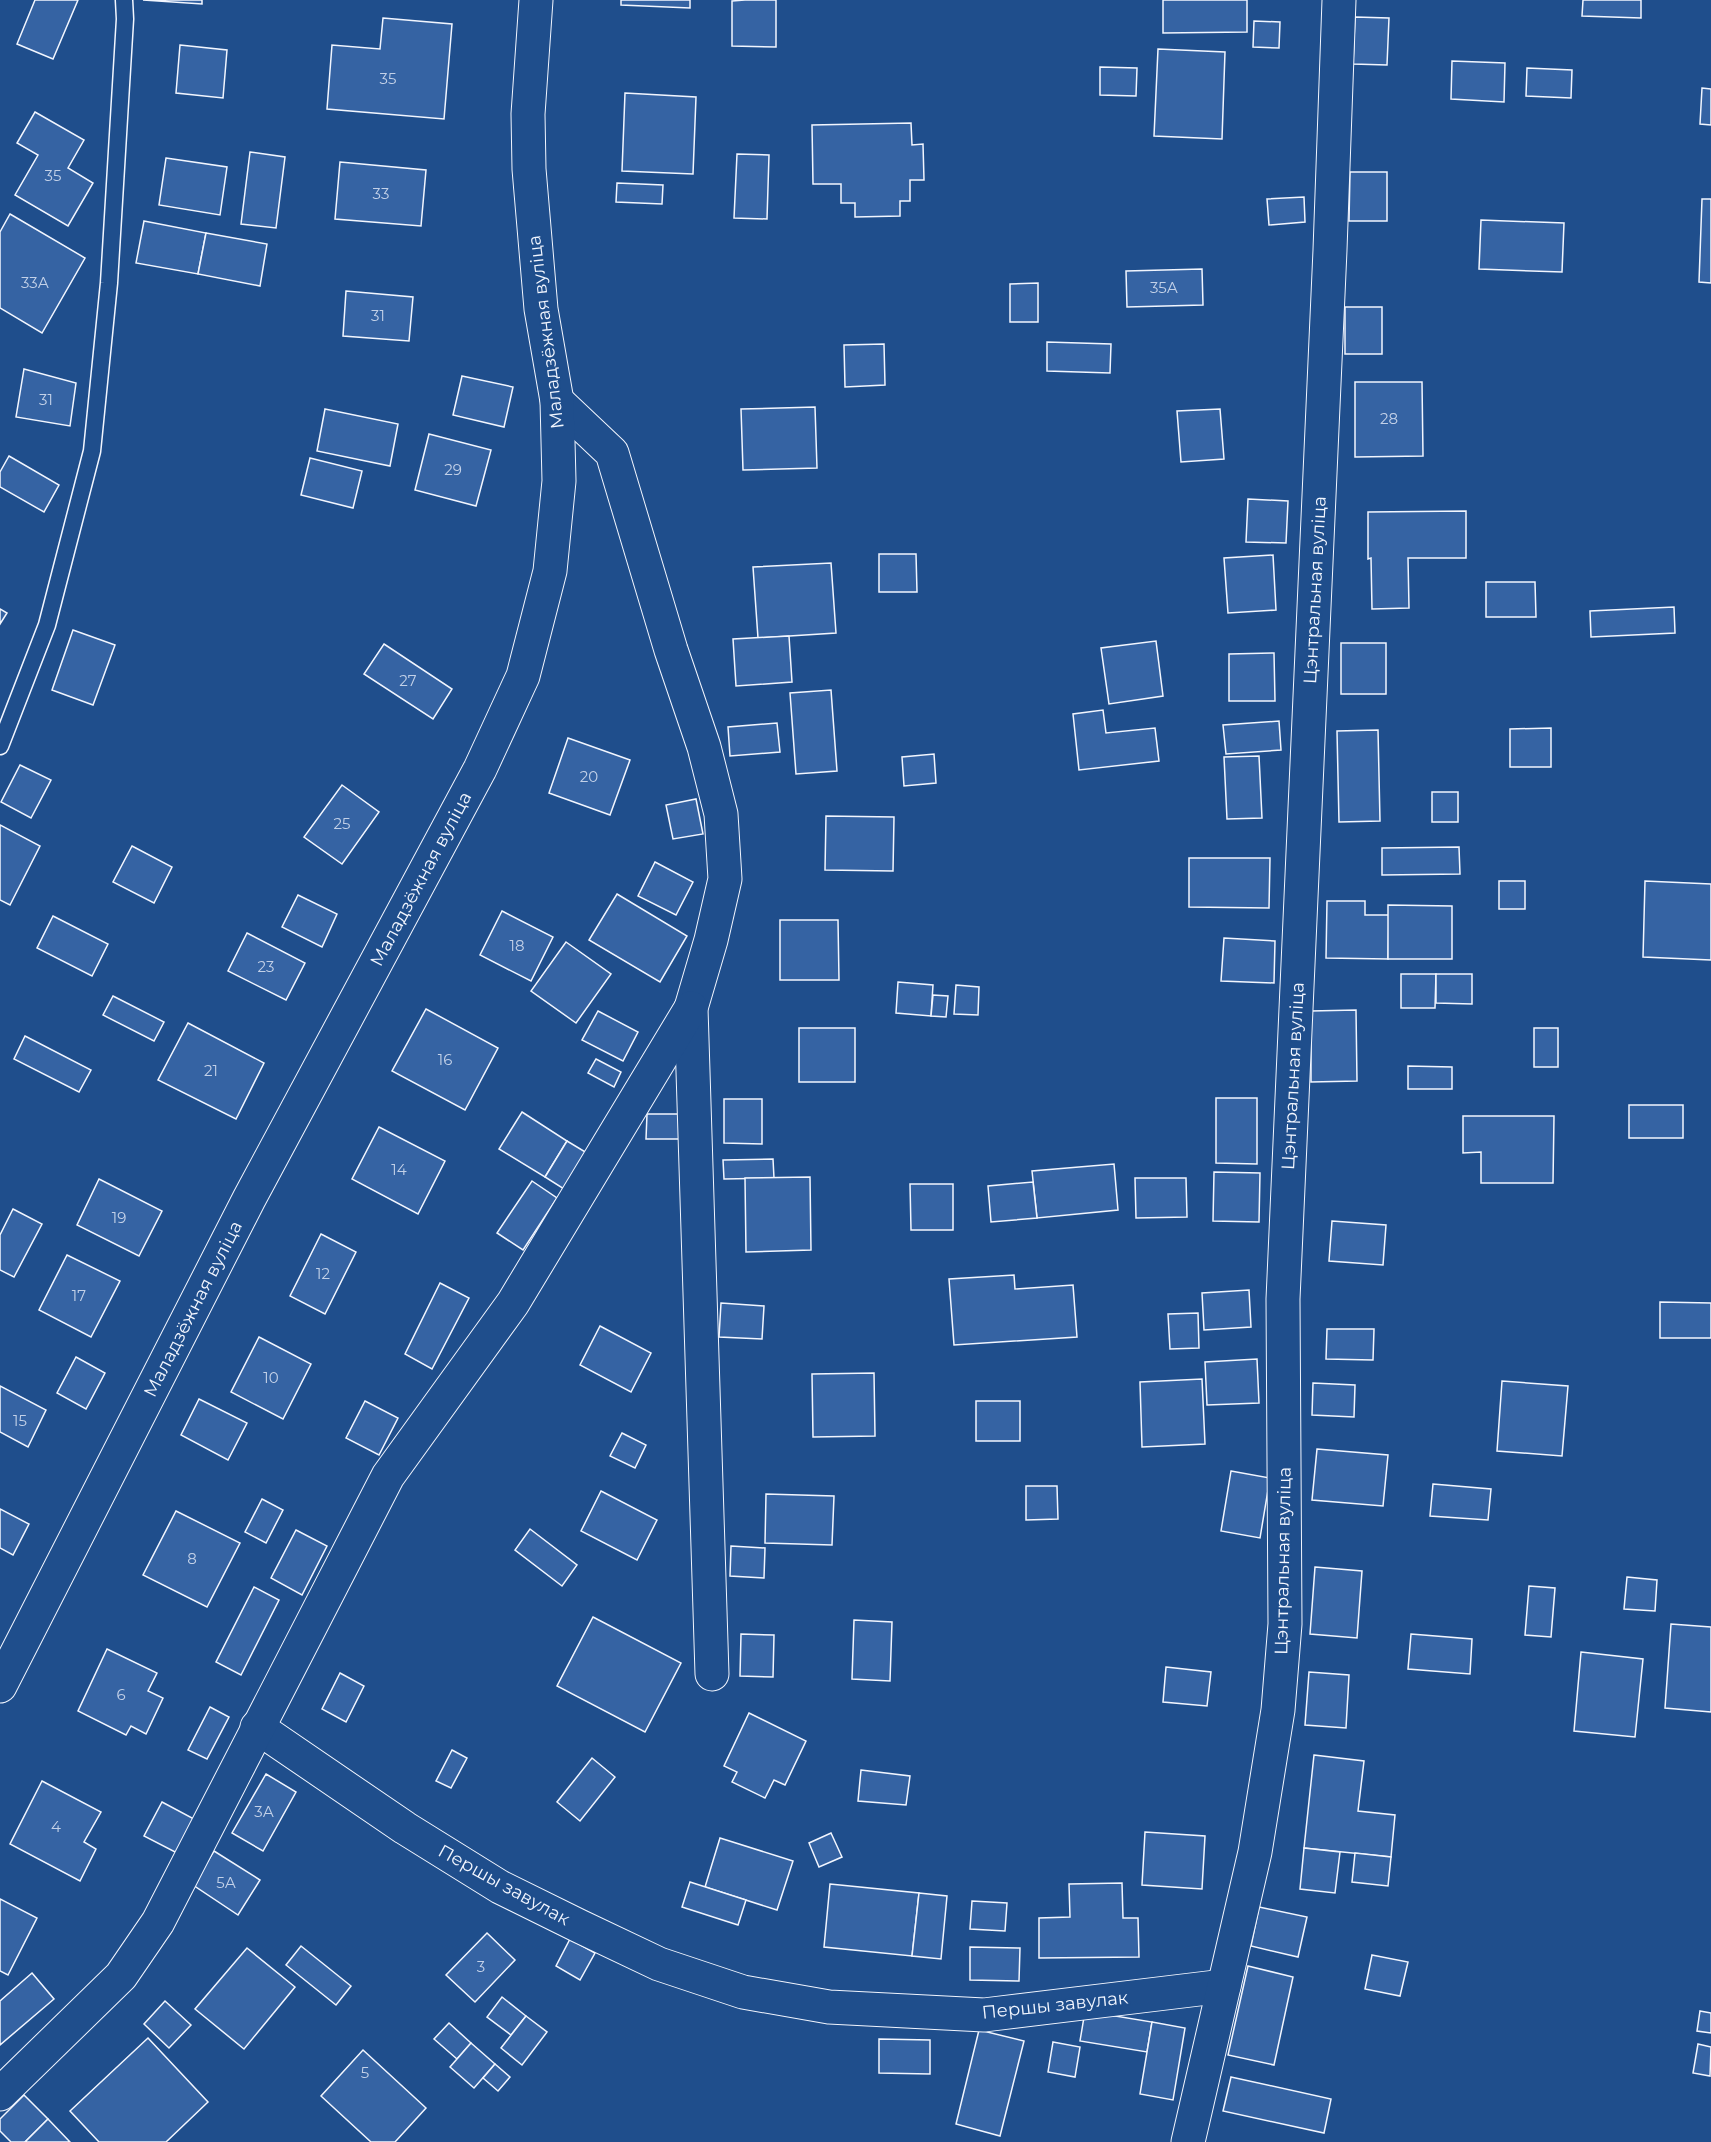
<svg xmlns="http://www.w3.org/2000/svg" width="1711" height="2142" font-family="Montserrat,sans-serif">
	<style>
		.building { fill: #3563a3; stroke: #f2f6ff; stroke-width: 1.5 }
		.lines { fill: none; stroke-linecap: round; stroke-linejoin: round }
		.lane-casing { stroke: #f2f6ff; stroke-width: 19 }
		.street-casing { stroke: #f2f6ff; stroke-width: 35 }
		.lane { stroke: #1f4e8c; stroke-width: 16 }
		.street { stroke: #1f4e8c; stroke-width: 33 }
		.labels { text-anchor: middle; stroke-width: 4.5; stroke-linejoin: round; paint-order: stroke }
		.number-label { font-size: 15px; fill: #c3d1e8 }
		.street-label { font-size: 18px; fill: #f2f6ff; stroke: #1f4e8c }
	</style>
	<rect width="100%" height="100%" fill="#1f4e8c"/>
	<g class="building">
		<path d="M35 0H78L53 59 17 44Z"/>
		<path d="M143 0H202V4Z"/>
		<path d="M621 0H690V8L621 5Z"/>
		<path d="M745 0H776V47L732 46V1Z"/>
		<path d="M1163 0H1247V32L1163 33Z"/>
		<path d="M1583 0H1641V18L1582 16Z"/>
		<path d="M1355 17 1389 18 1387 65 1353 64Z"/>
		<path d="M383 18 452 24 444 119 327 109 332 45 380 49Z"/>
		<path d="M1254 21 1280 22 1279 48 1253 47Z"/>
		<path d="M180 45 227 50 223 98 176 93Z"/>
		<path d="M1158 49 1225 52 1222 139 1154 136Z"/>
		<path d="M1452 61 1505 63 1504 102 1451 99Z"/>
		<path d="M1100 67 1137 68 1136 96 1100 95Z"/>
		<path d="M1527 68 1572 70 1571 98 1526 96Z"/>
		<path d="M1702 88 1711 89V125L1700 124Z"/>
		<path d="M625 93 696 97 693 174 622 171Z"/>
		<path d="M35 112 84 140 68 168 93 183 68 226 15 195 38 155 17 143Z"/>
		<path d="M911 123 912 145 923 144 924 180H910V201H900V216L855 217V203H841V184H813L812 125Z"/>
		<path d="M250 152 285 157 276 228 241 224Z"/>
		<path d="M737 154 769 155 767 219 734 218Z"/>
		<path d="M166 158 227 167 220 215 159 205Z"/>
		<path d="M340 162 426 170 421 226 335 219Z"/>
		<path d="M1350 172H1387V221H1349Z"/>
		<path d="M617 183 663 185 662 204 616 202Z"/>
		<path d="M1304 197 1305 222 1269 225 1267 199Z"/>
		<path d="M1702 199H1711V283L1699 282Z"/>
		<path d="M10 214 85 258 42 333 0 308V232Z"/>
		<path d="M1481 220 1564 223 1562 272 1479 269Z"/>
		<path d="M144 221 206 233 198 274 136 263Z"/>
		<path d="M206 233 267 244 260 286 198 274Z"/>
		<path d="M1202 269 1203 305 1127 307 1126 271Z"/>
		<path d="M1038 283V322H1010V284Z"/>
		<path d="M346 291 413 297 409 341 343 336Z"/>
		<rect x="1345" y="307" width="37" height="47"/>
		<path d="M1047 342 1111 344 1110 373 1047 371Z"/>
		<path d="M884 344 885 385 845 387 844 345Z"/>
		<path d="M24 369 76 383 70 426 16 417Z"/>
		<path d="M462 376 513 387 504 427 453 415Z"/>
		<path d="M1355 382H1422L1423 456 1355 457Z"/>
		<path d="M815 407 817 468 743 470 741 409Z"/>
		<path d="M325 409 398 424 390 466 317 451Z"/>
		<path d="M1220 409 1224 459 1181 462 1177 411Z"/>
		<path d="M429 434 491 450 476 506 415 490Z"/>
		<path d="M9 456 59 485 44 512 0 487V472Z"/>
		<path d="M310 458 362 471 353 508 301 495Z"/>
		<path d="M1248 499 1288 501 1286 543 1246 542Z"/>
		<path d="M1466 511V558H1408L1409 608 1372 609 1371 558 1368 559V512Z"/>
		<path d="M879 554H916L917 592H879Z"/>
		<path d="M1273 555 1276 610 1228 613 1224 558Z"/>
		<path d="M831 563 836 633 758 638 753 567Z"/>
		<path d="M1486 582H1535L1536 617H1486Z"/>
		<path d="M1674 607 1675 633 1591 637 1590 611Z"/>
		<path d="M0 609 7 613 0 624Z"/>
		<path d="M73 630 115 645 93 705 52 690Z"/>
		<path d="M789 636 792 682 736 686 733 639Z"/>
		<path d="M1156 641 1163 696 1109 704 1101 648Z"/>
		<rect x="1341" y="643" width="45" height="51"/>
		<path d="M384 644 452 689 433 719 364 674Z"/>
		<path d="M1274 653 1275 701H1229V654Z"/>
		<path d="M831 690 837 771 796 774 790 693Z"/>
		<path d="M1103 710 1106 733 1155 728 1159 761 1079 770 1073 714Z"/>
		<path d="M1279 721 1281 750 1226 754 1223 725Z"/>
		<path d="M777 723 780 752 730 756 728 727Z"/>
		<path d="M1551 728V767H1510V729Z"/>
		<path d="M1378 730 1380 821 1339 822 1337 731Z"/>
		<path d="M568 738 630 760 610 815 549 793Z"/>
		<path d="M934 754 936 783 904 786 902 757Z"/>
		<path d="M1259 756 1262 818 1227 819 1224 757Z"/>
		<path d="M20 765 51 780 31 818 1 802Z"/>
		<path d="M342 785 379 812 342 864 304 837Z"/>
		<rect x="1432" y="792" width="26" height="30"/>
		<path d="M696 799 703 834 673 839 666 805Z"/>
		<path d="M826 816 894 817 893 871 825 870Z"/>
		<path d="M0 825 40 846 10 905 0 900Z"/>
		<path d="M132 846 172 867 154 903 113 882Z"/>
		<path d="M1459 847 1460 874 1382 875V848Z"/>
		<path d="M1189 858H1270L1269 908 1189 907Z"/>
		<path d="M655 862 693 882 676 915 638 896Z"/>
		<rect x="1499" y="881" width="26" height="28"/>
		<path d="M1645 881 1711 884V960L1643 957Z"/>
		<path d="M617 894 687 936 660 982 589 940Z"/>
		<path d="M298 895 337 914 322 947 282 927Z"/>
		<path d="M1327 901H1365V915H1389L1388 959 1326 958Z"/>
		<path d="M1388 905 1452 906V959H1388Z"/>
		<path d="M502 911 553 937 531 981 480 955Z"/>
		<path d="M53 916 108 944 92 976 37 948Z"/>
		<path d="M780 920H838L839 980H780Z"/>
		<path d="M247 933 305 963 286 1000 228 971Z"/>
		<path d="M1224 938 1275 941 1274 983 1221 981Z"/>
		<path d="M566 942 611 974 576 1023 531 991Z"/>
		<path d="M1401 974H1436L1435 1008H1401Z"/>
		<path d="M1436 974H1472V1004L1436 1003Z"/>
		<path d="M898 982 933 985 931 1016 896 1013Z"/>
		<path d="M956 985 979 987 978 1015 954 1014Z"/>
		<path d="M933 995 948 996 946 1017 931 1016Z"/>
		<path d="M113 996 164 1022 154 1041 103 1015Z"/>
		<path d="M426 1009 498 1048 465 1110 392 1071Z"/>
		<path d="M1356 1010 1357 1081 1311 1082V1011Z"/>
		<path d="M598 1011 638 1032 623 1061 582 1040Z"/>
		<path d="M188 1023 264 1063 236 1119 158 1080Z"/>
		<rect x="799" y="1028" width="56" height="54"/>
		<rect x="1534" y="1028" width="24" height="39"/>
		<path d="M25 1036 91 1070 79 1092 14 1059Z"/>
		<path d="M596 1059 621 1072 614 1087 588 1073Z"/>
		<path d="M1408 1066 1452 1067V1089H1408Z"/>
		<path d="M1216 1098H1257V1164L1216 1163Z"/>
		<path d="M724 1099H762V1144L724 1143Z"/>
		<rect x="1629" y="1105" width="54" height="33"/>
		<path d="M522 1112 567 1141 545 1177 499 1149Z"/>
		<path d="M647 1114H679V1139H646Z"/>
		<path d="M1463 1116H1554L1553 1183H1481V1152L1463 1153Z"/>
		<path d="M379 1127 445 1161 418 1214 352 1179Z"/>
		<path d="M567 1141 587 1153 564 1189 545 1177Z"/>
		<path d="M773 1159 774 1178 724 1179 723 1160Z"/>
		<path d="M1114 1164 1118 1210 1037 1218 1032 1171Z"/>
		<path d="M1214 1172 1260 1173 1259 1222 1213 1221Z"/>
		<path d="M810 1177 811 1250 746 1252 745 1178Z"/>
		<path d="M1135 1178H1186L1187 1217 1136 1218Z"/>
		<path d="M99 1179 162 1211 139 1256 77 1225Z"/>
		<path d="M532 1181 557 1198 523 1250 497 1233Z"/>
		<path d="M1033 1182 1037 1218 991 1222 988 1186Z"/>
		<path d="M910 1184H953V1230H911Z"/>
		<path d="M13 1209 42 1224 14 1277 0 1270V1235Z"/>
		<path d="M1332 1221 1386 1225 1383 1265 1329 1261Z"/>
		<path d="M321 1234 356 1252 325 1314 290 1296Z"/>
		<path d="M67 1255 120 1281 91 1337 39 1310Z"/>
		<path d="M1014 1275 1015 1289 1073 1285 1077 1337 954 1345 949 1279Z"/>
		<path d="M440 1283 469 1298 432 1369 405 1354Z"/>
		<path d="M1249 1290 1251 1327 1204 1330 1202 1293Z"/>
		<path d="M1660 1302 1711 1303V1338H1660Z"/>
		<path d="M721 1303 764 1306 762 1339 719 1337Z"/>
		<path d="M1198 1313 1199 1348 1170 1349 1168 1314Z"/>
		<path d="M600 1326 651 1353 631 1392 580 1365Z"/>
		<path d="M1327 1329H1374L1373 1360 1326 1359Z"/>
		<path d="M259 1337 311 1364 283 1419 231 1392Z"/>
		<path d="M76 1357 105 1373 86 1409 57 1393Z"/>
		<path d="M1257 1359 1259 1403 1207 1405 1205 1362Z"/>
		<path d="M874 1373 875 1436 813 1437 812 1374Z"/>
		<path d="M1202 1379 1205 1444 1142 1447 1140 1382Z"/>
		<path d="M1502 1381 1568 1386 1562 1456 1497 1451Z"/>
		<path d="M1313 1383 1355 1385 1354 1417 1312 1415Z"/>
		<path d="M0 1386 46 1410 28 1447 0 1432Z"/>
		<path d="M199 1399 247 1423 228 1460 181 1435Z"/>
		<path d="M365 1401 398 1418 379 1455 346 1438Z"/>
		<rect x="976" y="1401" width="44" height="40"/>
		<path d="M622 1433 646 1445 635 1468 610 1456Z"/>
		<path d="M1317 1449 1388 1455 1383 1506 1312 1500Z"/>
		<path d="M1231 1471 1270 1478 1260 1538 1221 1531Z"/>
		<path d="M1433 1484 1491 1489 1488 1520 1430 1516Z"/>
		<path d="M1026 1486H1057L1058 1519 1026 1520Z"/>
		<path d="M601 1491 657 1520 637 1560 581 1531Z"/>
		<path d="M766 1494 834 1496 832 1545 765 1543Z"/>
		<path d="M262 1499 283 1510 266 1543 245 1532Z"/>
		<path d="M0 1509 29 1524 13 1555 0 1548Z"/>
		<path d="M176 1511 240 1543 207 1607 143 1575Z"/>
		<path d="M530 1529 577 1565 562 1586 515 1550Z"/>
		<path d="M296 1530 327 1546 302 1595 271 1578Z"/>
		<path d="M731 1546 765 1548 764 1578 730 1576Z"/>
		<path d="M1315 1567 1362 1571 1357 1638 1310 1634Z"/>
		<path d="M1627 1577 1657 1580 1655 1611 1624 1609Z"/>
		<path d="M1529 1586 1555 1588 1551 1637 1525 1635Z"/>
		<path d="M254 1587 279 1600 241 1675 216 1662Z"/>
		<path d="M593 1617 681 1663 645 1732 557 1686Z"/>
		<path d="M854 1620 892 1622 890 1681 852 1679Z"/>
		<path d="M1671 1624 1711 1627V1712L1665 1708Z"/>
		<path d="M741 1634 774 1635 773 1677 740 1676Z"/>
		<path d="M1411 1634 1472 1639 1470 1674 1408 1669Z"/>
		<path d="M107 1649 157 1673 148 1691 163 1698 146 1734 131 1726 126 1735 78 1711Z"/>
		<path d="M1581 1652 1643 1659 1635 1737 1574 1731Z"/>
		<path d="M1166 1667 1211 1672 1207 1706 1163 1702Z"/>
		<path d="M1309 1672 1349 1675 1346 1728 1305 1725Z"/>
		<path d="M340 1673 364 1686 346 1722 322 1709Z"/>
		<path d="M210 1707 229 1717 207 1759 188 1750Z"/>
		<path d="M749 1713 806 1741 785 1785 774 1780 765 1798 732 1782 737 1772 724 1766Z"/>
		<path d="M452 1750 467 1758 451 1788 436 1781Z"/>
		<path d="M1314 1755 1364 1761 1358 1811 1395 1815 1391 1857 1304 1848Z"/>
		<path d="M592 1758 615 1777 580 1821 557 1802Z"/>
		<path d="M861 1770 910 1776 906 1805 858 1801Z"/>
		<path d="M266 1774 296 1792 263 1851 232 1833Z"/>
		<path d="M42 1781 101 1812 84 1842 96 1849 80 1881 10 1844Z"/>
		<path d="M162 1802 194 1819 177 1853 144 1836Z"/>
		<path d="M1145 1832 1205 1836 1202 1889 1142 1885Z"/>
		<path d="M831 1833 842 1857 819 1867 809 1843Z"/>
		<path d="M720 1838 793 1861 777 1910 705 1887Z"/>
		<path d="M1304 1848 1340 1852 1335 1893 1300 1889Z"/>
		<path d="M214 1851 260 1880 238 1915 193 1885Z"/>
		<path d="M1355 1853 1391 1857 1388 1886 1352 1882Z"/>
		<path d="M690 1882 746 1900 738 1925 682 1907Z"/>
		<path d="M1122 1883 1123 1918H1138L1139 1957 1039 1958V1918L1070 1917 1069 1884Z"/>
		<path d="M830 1884 919 1893 912 1956 824 1947Z"/>
		<path d="M919 1893 947 1896 941 1959 912 1956Z"/>
		<path d="M0 1899 37 1918 8 1975 0 1971Z"/>
		<path d="M972 1901 1007 1903 1005 1931 970 1929Z"/>
		<path d="M1259 1907 1307 1917 1298 1957 1251 1946Z"/>
		<path d="M487 1933 515 1960 475 2002 446 1975Z"/>
		<path d="M570 1939 595 1953 580 1980 556 1966Z"/>
		<path d="M301 1946 351 1986 336 2005 286 1965Z"/>
		<path d="M970 1947 1020 1948 1019 1981 970 1980Z"/>
		<path d="M247 1948 295 1987 244 2049 195 2009Z"/>
		<path d="M1372 1955 1408 1962 1400 1996 1365 1989Z"/>
		<path d="M1248 1966 1293 1977 1274 2065 1228 2055Z"/>
		<path d="M32 1973 54 1999 0 2045V2001Z"/>
		<path d="M502 1997 526 2016 511 2035 487 2017Z"/>
		<path d="M165 2001 191 2025 169 2048 144 2024Z"/>
		<path d="M1085 2011 1152 2022 1147 2052 1080 2041Z"/>
		<path d="M1700 2011 1711 2013V2033L1697 2031Z"/>
		<path d="M526 2016 547 2032 522 2065 501 2048Z"/>
		<path d="M1152 2022 1185 2028 1173 2100 1140 2094Z"/>
		<path d="M449 2023 471 2043 457 2059 434 2039Z"/>
		<path d="M979 2030 1024 2041 1000 2136 956 2124Z"/>
		<path d="M148 2038 208 2102 166 2142H99L70 2111Z"/>
		<path d="M879 2039 930 2040V2074L879 2073Z"/>
		<path d="M1053 2042 1080 2047 1075 2077 1048 2072Z"/>
		<path d="M471 2043 495 2064 474 2088 450 2067Z"/>
		<path d="M1698 2044 1711 2047 1710 2076 1693 2073Z"/>
		<path d="M363 2050 426 2108 395 2142H371L321 2096Z"/>
		<path d="M495 2064 510 2077 498 2091 483 2078Z"/>
		<path d="M1231 2077 1331 2099 1324 2133 1223 2111Z"/>
		<path d="M24 2095 48 2119 25 2142H11L0 2131V2119Z"/>
		<path d="M48 2119 70 2142H25Z"/>
	</g>
	<g class="lines">
		<g class="lane-casing">
			<path id="lane" d="M0 746 47 625 92 451 109 283 125 19 124 0"/>
		</g>
		<g class="street-casing">
			<g id="street">
				<path d="M557 401 612 453 671 650 704 747 721 814 725 879 711 940 691 1008 712 1674"/>
				<path d="M0 1686 249 1199 480 769 523 676 550 571 559 481 557 401 541 309 529 169 528 114 536 0"/>
				<path d="M257 1727 405 1828 500 1887 579 1926 659 1964 743 1992 829 2007 984 2015 1224 1986"/>
				<path d="M0 2094 121 1976 158 1922 388 1476 513 1303 691 1008"/>
				<path d="M1188 2142 1255 1852 1278 1710 1285 1624 1283 1299 1330 250 1339 0"/>
			</g>
		</g>
		<use href="#lane" class="lane"/>
		<use href="#street" class="street"/>
	</g>
	<g class="labels">
		<g class="number-label">
			<text x="388" y="84">35</text>
			<text x="53" y="181">35</text>
			<text x="381" y="199">33</text>
			<text x="35" y="288">33А</text>
			<text x="1164" y="293">35А</text>
			<text x="378" y="321">31</text>
			<text x="46" y="405">31</text>
			<text x="1389" y="424">28</text>
			<text x="453" y="475">29</text>
			<text x="408" y="686">27</text>
			<text x="589" y="782">20</text>
			<text x="342" y="829">25</text>
			<text x="517" y="951">18</text>
			<text x="266" y="972">23</text>
			<text x="445" y="1065">16</text>
			<text x="211" y="1076">21</text>
			<text x="399" y="1175">14</text>
			<text x="119" y="1223">19</text>
			<text x="323" y="1279">12</text>
			<text x="79" y="1301">17</text>
			<text x="271" y="1383">10</text>
			<text x="20" y="1426">15</text>
			<text x="192" y="1564">8</text>
			<text x="121" y="1700">6</text>
			<text x="264" y="1817">3А</text>
			<text x="56" y="1832">4</text>
			<text x="226" y="1888">5А</text>
			<text x="481" y="1972">3</text>
			<text x="365" y="2078">5</text>
		</g>
		<g class="street-label">
			<text transform="translate(546 332) rotate(-97)" y="6">Маладзёжная вуліца</text>
			<text transform="translate(1315 590) rotate(-87)" y="6">Цэнтральная вуліца</text>
			<text transform="translate(421 879) rotate(-62)" y="6">Маладзёжная вуліца</text>
			<text transform="translate(1293 1076) rotate(-87)" y="6">Цэнтральная вуліца</text>
			<text transform="translate(193 1309) rotate(-63)" y="6">Маладзёжная вуліца</text>
			<text transform="translate(1283 1561) rotate(-89)" y="6">Цэнтральная вуліца</text>
			<text transform="translate(504 1885) rotate(29)" y="6">Першы завулак</text>
			<text transform="translate(1055 2005) rotate(-6)" y="6">Першы завулак</text>
		</g>
	</g>
</svg>
